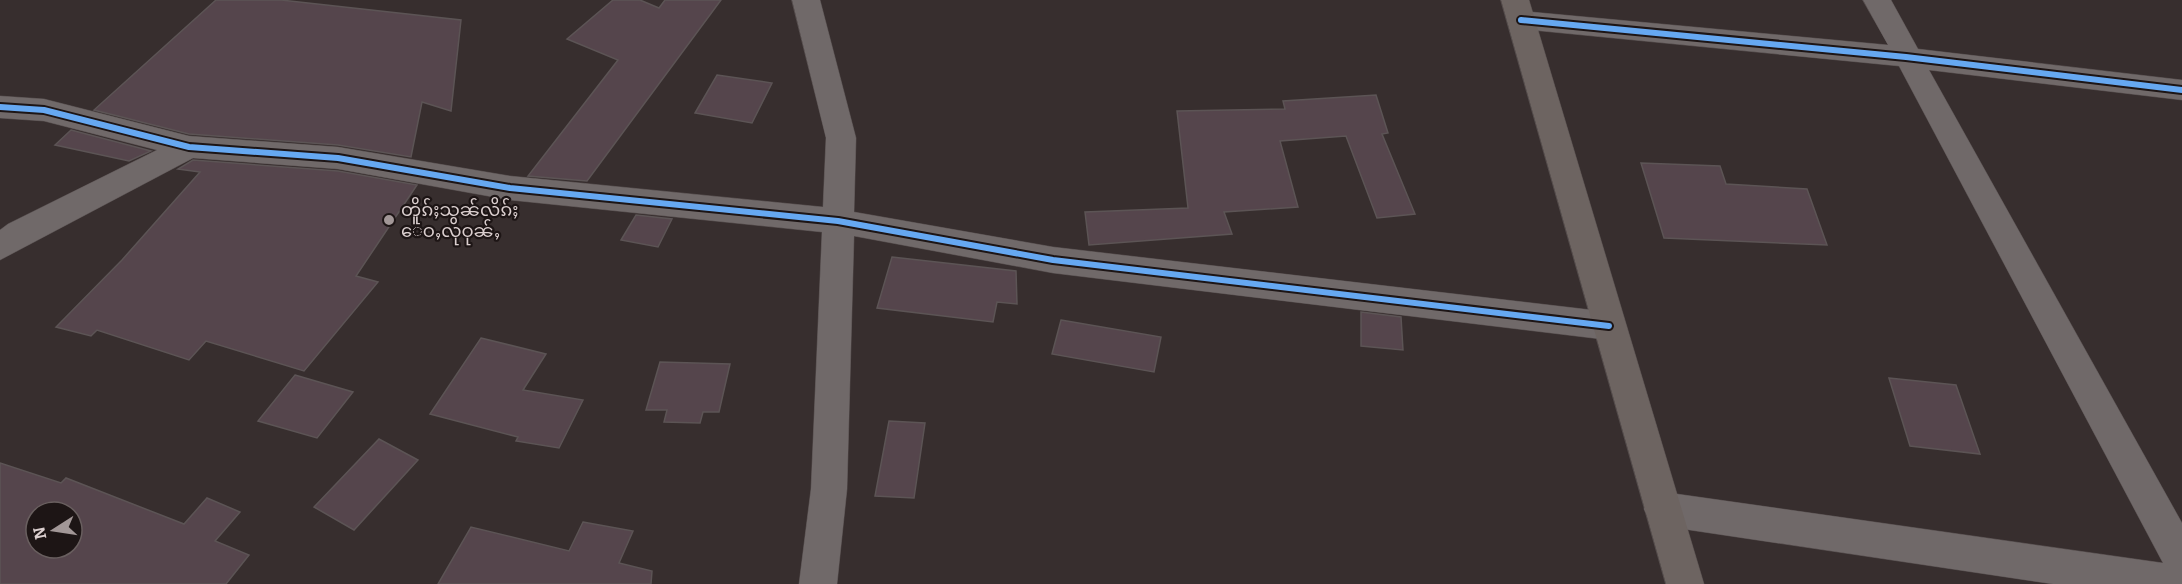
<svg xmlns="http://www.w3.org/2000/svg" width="2182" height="584" font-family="Bitter,'Noto Sans Myanmar',serif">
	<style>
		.building { fill: #55454c; stroke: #5c5455; stroke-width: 1.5; fill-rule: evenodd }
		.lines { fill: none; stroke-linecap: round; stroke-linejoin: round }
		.minor-casing { stroke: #544c4c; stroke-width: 1 }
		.major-casing { stroke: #544c4c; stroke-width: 1 }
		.minor { fill: #706969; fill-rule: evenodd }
		.major { fill: #6d6461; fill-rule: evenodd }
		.cycleway-casing { stroke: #1d1515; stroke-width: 10 }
		.cycleway { stroke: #66a8f1; stroke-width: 6 }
		.poi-dot { fill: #a29797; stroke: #1d1515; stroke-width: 2 }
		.labels { text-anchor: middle; stroke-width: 4.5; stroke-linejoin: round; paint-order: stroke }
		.poi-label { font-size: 18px; fill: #dbcfcf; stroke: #1d1515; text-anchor: start }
	</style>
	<rect width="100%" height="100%" fill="#372e2e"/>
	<g class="building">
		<path d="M216 0H281L461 20 451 111 422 102 411 157 338 145 189 134 94 110Z"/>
		<path d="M613 0H640L659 8 665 0H721L587 181 528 176 618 60 567 39Z"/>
		<path d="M717 75 772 83 752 123 695 113Z"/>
		<path d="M1376 95 1388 133 1382 134 1415 214 1377 218 1346 136 1280 141 1298 207 1224 212 1232 234 1089 245 1085 212 1188 208 1177 111 1285 109 1283 101Z"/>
		<path d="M71 130 151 151 129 161 55 145Z"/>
		<path d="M193 160 338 171 417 185 356 276 378 282 304 371 206 341 189 360 97 330 91 336 56 327 122 260 200 172 178 169Z"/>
		<path d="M1641 163 1720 166 1726 184 1807 189 1827 245 1664 238Z"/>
		<path d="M636 215 672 219 658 247 621 240Z"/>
		<path d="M892 257 1016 271 1017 304 997 302 993 322 877 308Z"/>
		<path d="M1361 312 1401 317 1403 350 1361 346Z"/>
		<path d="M1061 320 1161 337 1154 372 1052 354Z"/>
		<path d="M481 338 546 354 523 390 583 400 559 448 516 441 518 437 430 414Z"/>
		<path d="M660 362 730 364 719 412H703L700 423 664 422 667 410H646Z"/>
		<path d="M295 375 353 392 317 438 258 421Z"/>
		<path d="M1889 378 1956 385 1980 454 1910 446Z"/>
		<path d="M889 421 925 423 914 498 875 496Z"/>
		<path d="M379 439 418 460 354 530 314 507Z"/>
		<path d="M0 463 61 483 66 478 184 524 207 498 240 512 215 541 249 555 226 584H0ZM36 512H72V548H36Z"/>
		<path d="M583 522 633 531 619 563 652 571 651 584H438L471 527 569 551Z"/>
	</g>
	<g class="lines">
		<g class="minor-casing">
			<g id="minor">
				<path d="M792 0H820L856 138 854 212 1053 247 1609 312 1621 316 1626 326 1621 336 1609 340 1053 273 854 236 847 489 837 584H799L811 489 822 232 510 200 338 169 193 158 0 260V230L8 224 157 150 44 121 0 118V96L44 99 189 136 338 147 510 176 823 207 826 138Z"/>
				<path d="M1863 0H1891L1918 49 2182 80V100L1929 70 2182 523V584H2053L1663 526 1650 521 1644 509 1650 497 1663 492 2163 563 1899 66 1521 29 1511 27 1507 20 1511 13 1521 11 1888 45Z"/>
			</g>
		</g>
		<g class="major-casing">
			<path id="major" d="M1501 0H1529L1704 584H1666Z"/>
		</g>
		<use href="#minor" class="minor"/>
		<use href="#major" class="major"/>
		<g class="cycleway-casing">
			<g id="cycleway">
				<path d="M1521 20 1906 57 2182 90"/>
				<path d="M0 107 44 110 189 147 338 158 510 188 838 221 1053 260 1609 326"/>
			</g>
		</g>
		<use href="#cycleway" class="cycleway"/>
	</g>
	<circle class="poi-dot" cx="389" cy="220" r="6"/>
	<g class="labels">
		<g class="poi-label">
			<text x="401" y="216">တိူၵ်ႈသွၼ်လိၵ်ႈ<tspan x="401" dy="21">ေဝႇလုဝုၼ်ႇ</tspan></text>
		</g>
	</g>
	<g transform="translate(54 530) rotate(258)"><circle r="28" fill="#1d1515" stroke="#695f5f" stroke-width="1.5"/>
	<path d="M0-4.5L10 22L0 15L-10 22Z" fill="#a29797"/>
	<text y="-9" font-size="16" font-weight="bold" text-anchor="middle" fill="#dbcfcf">N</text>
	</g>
</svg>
